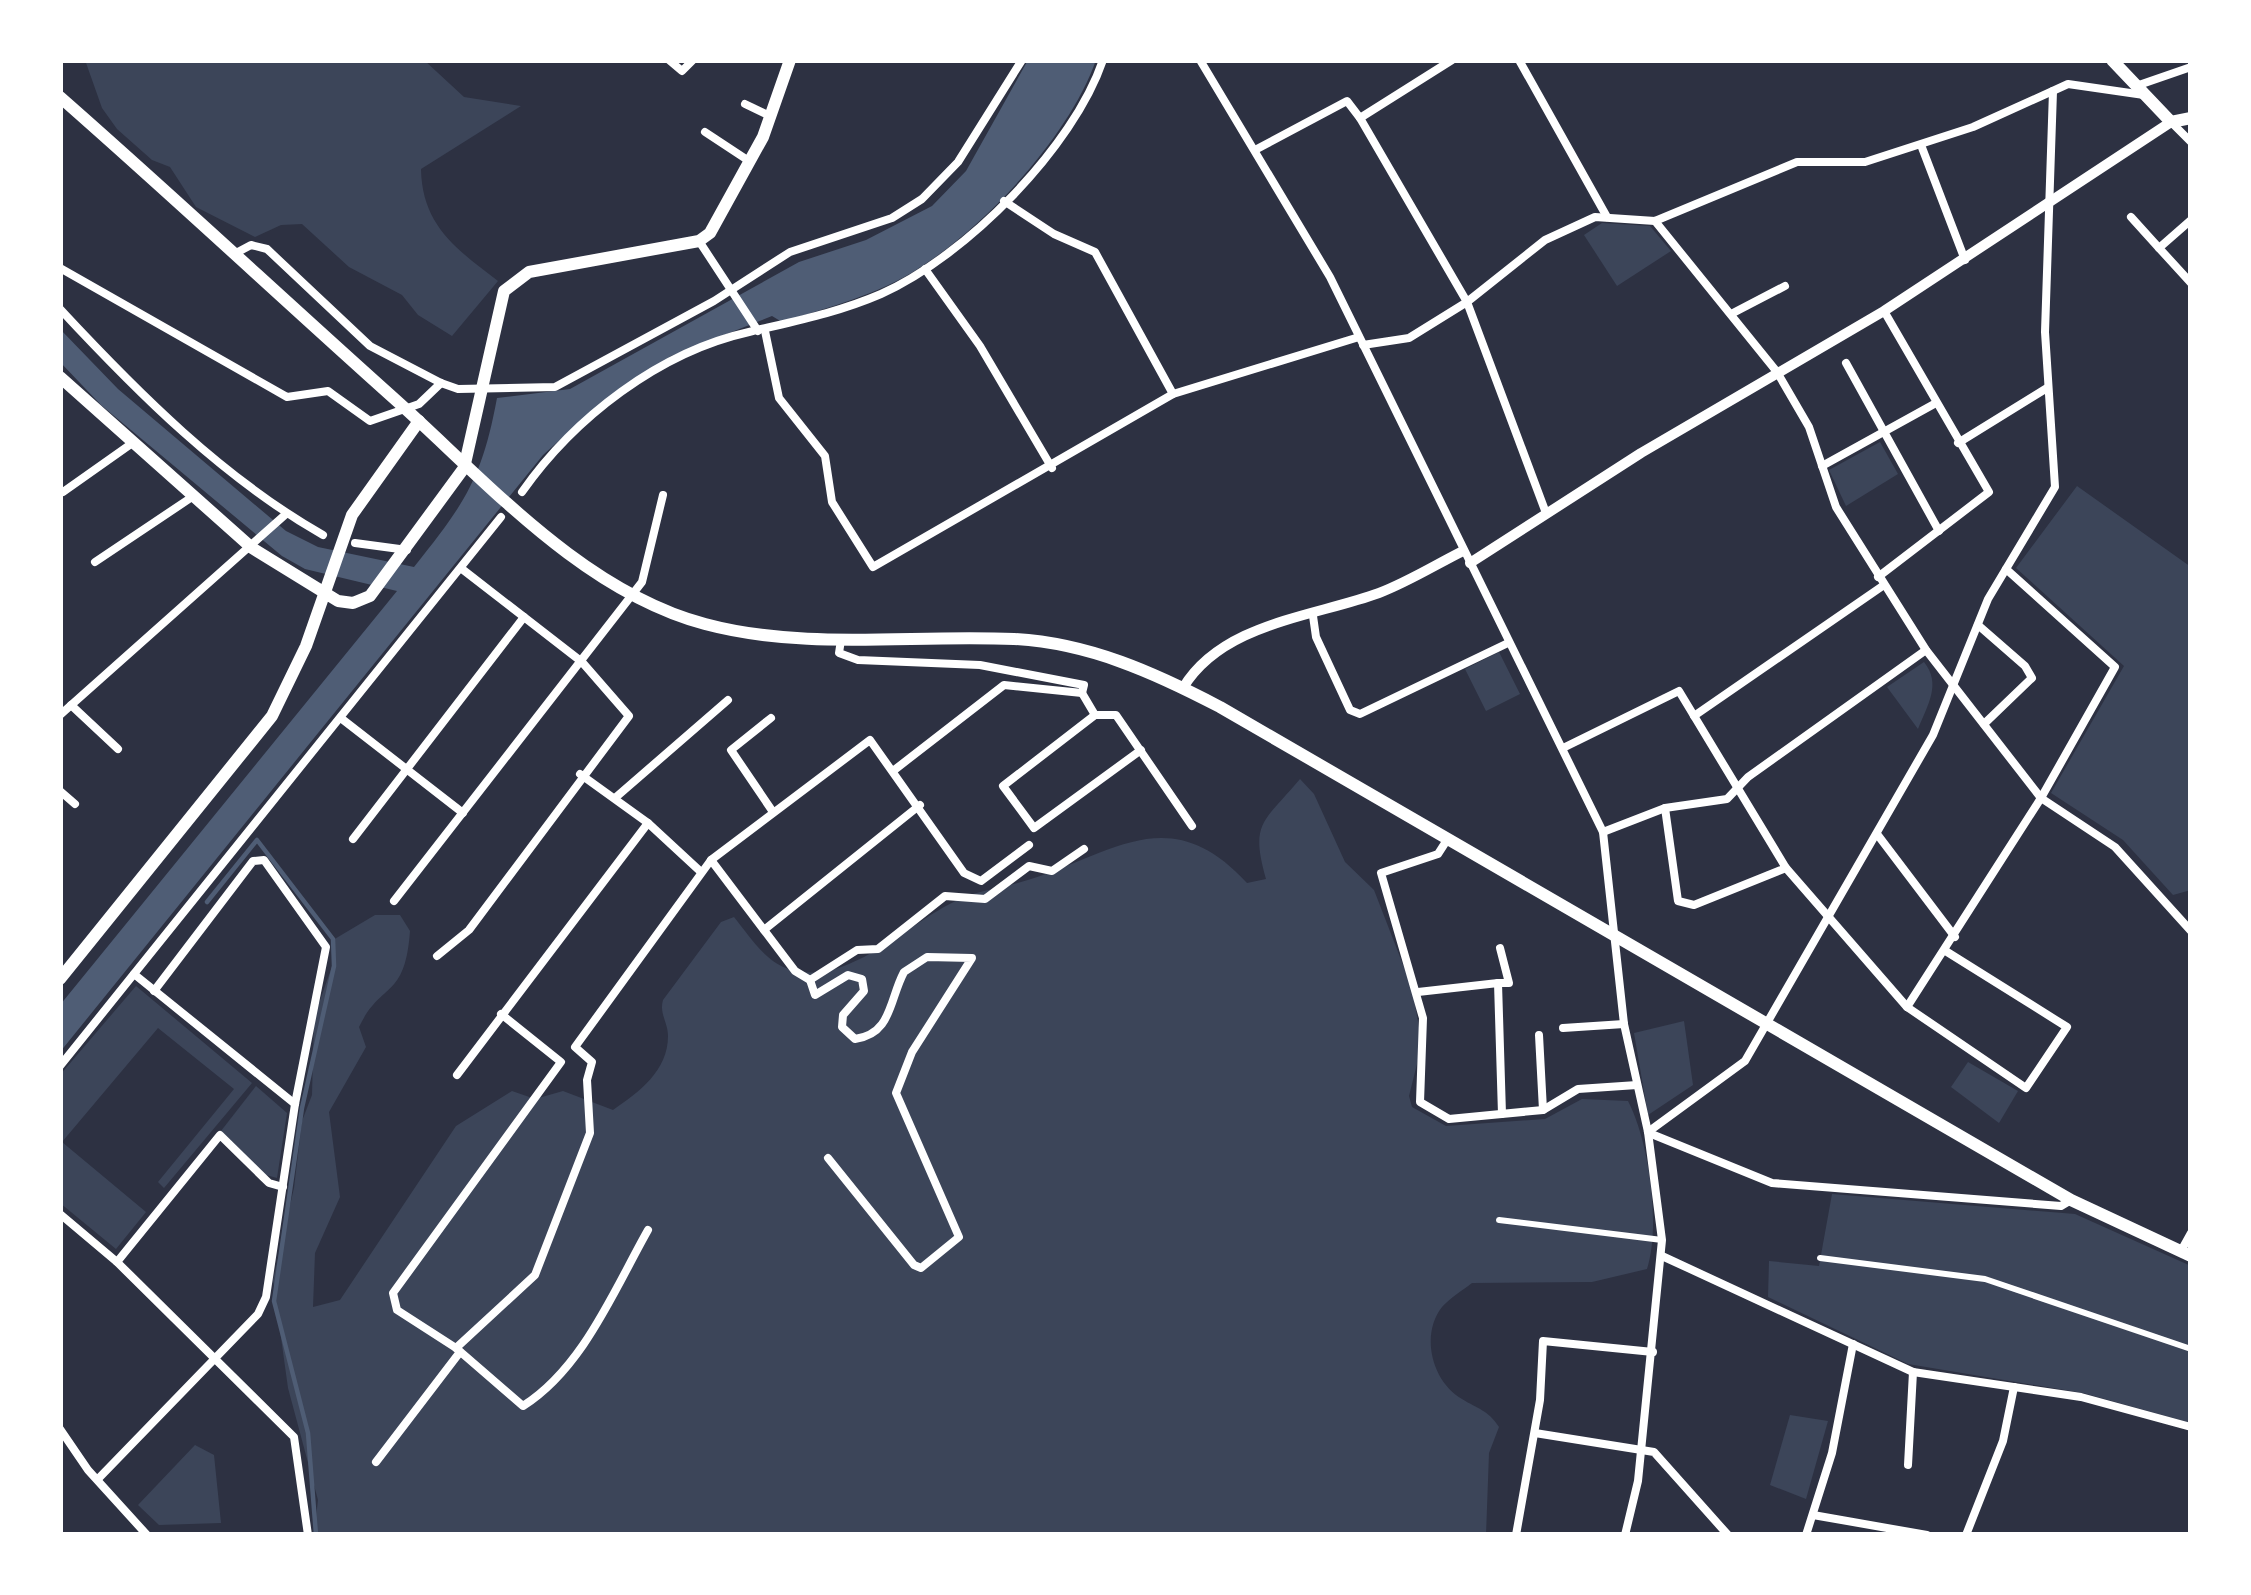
<svg xmlns="http://www.w3.org/2000/svg" width="2251" height="1595" font-family="Signika,sans-serif">
	<style>
		.green { fill: #3c4559 }
		.water { fill: #4f5d75 }
		.lines { fill: none; stroke-linecap: round; stroke-linejoin: round }
		.stream { stroke: #4f5d75; stroke-width: 4.5 }
		.pedestrian { stroke: #fff; stroke-width: 6 }
		.minor { stroke: #fff; stroke-width: 8 }
		.tertiary { stroke: #fff; stroke-width: 10 }
		.primary { stroke: #fff; stroke-width: 12 }
	</style>
	<rect width="100%" height="100%" fill="#2d3142"/>
	<g class="green">
		<path d="M85 60H424L464 97 521 106 421 169C422 225 456 249 498 281L452 336 418 315 402 295 349 267 302 224 281 225 255 237 196 207 170 167 152 160 117 129 102 108Z"/>
		<path d="M1602 223 1650 226 1671 251 1617 286 1584 235Z"/>
		<path d="M1880 442 1898 474 1846 506 1829 470Z"/>
		<path d="M2077 486 2191 567V890L2173 895 2123 840 2051 793 2124 666 2016 568Z"/>
		<path d="M1499 652 1520 694 1486 711 1465 669Z"/>
		<path d="M1924 662C1942 684 1927 706 1918 729L1887 687Z"/>
		<path d="M1300 779 1314 794 1345 862 1374 890 1412 988 1422 1044 1409 1096 1412 1107 1446 1126 1545 1119 1582 1099 1628 1101C1649 1141 1661 1226 1647 1269L1592 1282 1472 1283C1463 1290 1450 1298 1442 1307 1420 1335 1432 1382 1462 1399 1478 1409 1488 1410 1499 1427L1489 1453 1486 1535H314L318 1500 288 1388 273 1280 294 1188 302 1121 312 1095 314 1017 334 961 333 940 375 915H400L410 931C405 1000 381 981 359 1027L366 1047 329 1112 340 1197 315 1253 313 1307 340 1300 456 1126 512 1091 535 1099 563 1091 613 1110C639 1092 668 1071 668 1036 668 1022 659 1014 663 1000L721 922 734 917C748 934 764 960 786 968 845 991 909 921 960 899 982 889 1008 887 1031 879 1115 852 1171 800 1247 883L1266 879C1250 822 1263 823 1300 779Z"/>
		<path d="M136 986 252 1083 164 1188 158 1182 234 1089 158 1028 62 1142 146 1212 116 1249 60 1203V1075Z"/>
		<path d="M1684 1021 1693 1085 1648 1115 1634 1033Z"/>
		<path d="M1968 1062 2018 1091 1999 1123 1951 1087Z"/>
		<path d="M256 1086 287 1113 277 1178 266 1175 221 1131Z"/>
		<path d="M1832 1194 2075 1214 2191 1266V1423L2083 1393 1908 1364 1768 1297 1769 1261 1819 1266Z"/>
		<path d="M1790 1415 1828 1421 1806 1499 1770 1485Z"/>
		<path d="M195 1445 214 1455 221 1523 159 1525 138 1505Z"/>
	</g>
	<path class="water" d="M1028 60H1096C1070 135 986 226 919 268 878 295 829 307 782 322L772 316 671 356 601 403 543 455 60 1052V1005L397 591 305 569 282 556 101 405 60 362V329L118 389 286 531 318 547 414 567C465 503 482 479 497 398L570 389 799 262 866 240 932 206 966 171Z"/>
	<g class="lines">
		<path class="stream" d="M207 902 257 840 333 939 334 966 302 1108 274 1301 308 1433 316 1535"/>
		<g class="pedestrian">
			<path d="M1499 1220 1662 1240"/>
			<path d="M1820 1258 1985 1279 2191 1349"/>
		</g>
		<g class="minor">
			<path d="M669 60 682 71 693 60"/>
			<path d="M1200 60 1330 277 1603 832 1624 1024 1648 1132 1662 1240 1638 1481 1625 1535"/>
			<path d="M1519 60 1607 217"/>
			<path d="M2136 86 2191 67"/>
			<path d="M745 104 770 116"/>
			<path d="M1360 118 1467 302 1409 338 1363 345"/>
			<path d="M2171 122 2191 142"/>
			<path d="M705 132 749 161"/>
			<path d="M1921 145 1965 260"/>
			<path d="M1255 150 1347 101 1360 118 1452 60"/>
			<path d="M1004 201 1054 234 1095 252 1173 394"/>
			<path d="M2131 217 2159 248"/>
			<path d="M2191 220 2159 248 2191 283"/>
			<path d="M1655 221 1777 372 1809 427 1836 507 1926 650 2041 798 2115 847 2191 931"/>
			<path d="M699 241 758 331"/>
			<path d="M236 253 251 245 267 249 370 346 441 383 458 389 555 387 714 301 790 252 892 218 922 199 958 162 1022 60"/>
			<path d="M60 268 287 397 328 391 370 421 419 404 441 383"/>
			<path d="M925 269 980 346 1052 468"/>
			<path d="M60 309C138 393 223 478 323 535"/>
			<path d="M1733 313 1785 286"/>
			<path d="M765 331 779 398 825 456 832 502 873 567 1173 394 1359 337"/>
			<path d="M1846 363 1939 531"/>
			<path d="M1958 443 2047 388"/>
			<path d="M1822 466 1936 403"/>
			<path d="M63 492 131 444"/>
			<path d="M522 492C574 418 659 352 749 332 795 321 837 313 881 294 966 256 1073 148 1103 60"/>
			<path d="M1546 513 1467 302 1545 240 1595 217 1655 221 1797 162H1865L1973 127 2068 84 2144 95"/>
			<path d="M355 543 407 550"/>
			<path d="M95 562 192 497"/>
			<path d="M1878 577 1989 492 1884 311"/>
			<path d="M1313 616 1316 637 1350 710 1360 714 1508 643"/>
			<path d="M1978 625 2025 666 2032 678 1984 724"/>
			<path d="M841 640 839 653 858 660 980 665 1084 685 1082 693 1004 685 893 771"/>
			<path d="M1082 693 1095 715"/>
			<path d="M71 705 118 749"/>
			<path d="M60 715 286 514"/>
			<path d="M1694 716 1884 585"/>
			<path d="M771 718 731 750 773 812"/>
			<path d="M342 719 463 813"/>
			<path d="M1563 748 1679 691 1786 868 1907 1007"/>
			<path d="M1141 750 1034 828 1003 786 1095 715H1116L1192 826"/>
			<path d="M580 774 648 823 701 872"/>
			<path d="M60 791 75 804"/>
			<path d="M615 798 728 700"/>
			<path d="M1665 808 1678 901 1694 905 1786 868"/>
			<path d="M1603 832 1665 808 1727 799 1748 777 1926 650"/>
			<path d="M1877 834 1955 937"/>
			<path d="M353 839 524 617"/>
			<path d="M1447 840 1438 854 1381 873 1423 1018 1420 1102 1449 1119 1543 1110 1578 1089 1637 1085"/>
			<path d="M711 860 795 971 810 980 815 995 848 975 862 979 864 991 843 1015 842 1027 855 1039C892 1034 889 1000 904 972L927 957 972 958 912 1052 896 1093 959 1237 921 1268 914 1265 828 1158"/>
			<path d="M394 901 642 582 663 495"/>
			<path d="M764 930 920 805"/>
			<path d="M1944 950 2067 1027 2026 1088 1907 1007 2041 798 2115 667 2006 569"/>
			<path d="M437 956 469 930 629 716 582 662 462 569"/>
			<path d="M134 974 295 1104"/>
			<path d="M810 980 857 950 878 949 945 896 985 899 1029 866 1052 871 1084 849"/>
			<path d="M1498 983H1509L1500 948"/>
			<path d="M1418 992 1498 983 1502 1114"/>
			<path d="M501 1014 561 1062 393 1293 397 1310 456 1348 523 1406C583 1368 614 1290 648 1230"/>
			<path d="M1563 1028 1624 1024"/>
			<path d="M1539 1035 1543 1110"/>
			<path d="M60 1066 501 517"/>
			<path d="M457 1075 648 823"/>
			<path d="M1648 1132 1745 1061 1933 735 1988 599 2055 487 2045 332 2053 91"/>
			<path d="M1649 1133 1772 1183 2061 1206 2071 1200"/>
			<path d="M60 1214 117 1262 294 1437 308 1535"/>
			<path d="M2181 1251 2191 1233"/>
			<path d="M1662 1256 1913 1372 2081 1397 2191 1427"/>
			<path d="M117 1262 220 1135 269 1183 283 1187"/>
			<path d="M456 1348 535 1275 590 1133 587 1080 592 1062 575 1047 711 860 870 740 964 873 981 881 1029 845"/>
			<path d="M60 1429 88 1470 147 1535"/>
			<path d="M1535 1433 1654 1452 1728 1535"/>
			<path d="M376 1462 460 1352"/>
			<path d="M1908 1465 1913 1372"/>
			<path d="M98 1479 258 1314 266 1297 295 1104 326 947 264 860 253 861 154 991"/>
			<path d="M1813 1515 1927 1535"/>
			<path d="M1516 1535 1540 1400 1543 1341 1653 1352"/>
			<path d="M1806 1535 1832 1453 1853 1344"/>
			<path d="M1966 1535 2003 1441 2014 1387"/>
		</g>
		<g class="tertiary">
			<path d="M1470 563 1641 453 1884 311 2171 122"/>
			<path d="M1183 688C1222 623 1313 617 1379 593 1408 582 1435 565 1463 551"/>
		</g>
		<g class="primary">
			<path d="M2112 60 2171 122 2191 118"/>
			<path d="M60 97C174 197 285 301 398 402 488 483 584 592 705 624 806 651 912 634 1014 639 1089 643 1155 673 1220 707L2071 1200 2191 1256"/>
			<path d="M60 377 252 548 338 601 353 603 370 596 464 468 504 291 529 272 699 241 710 233 763 137 790 60"/>
			<path d="M60 979 272 716 306 646 352 515 419 421"/>
		</g>
	</g>
	<rect width="2251" height="1595" fill="none" stroke="#ffffff" stroke-width="126"/>
</svg>
